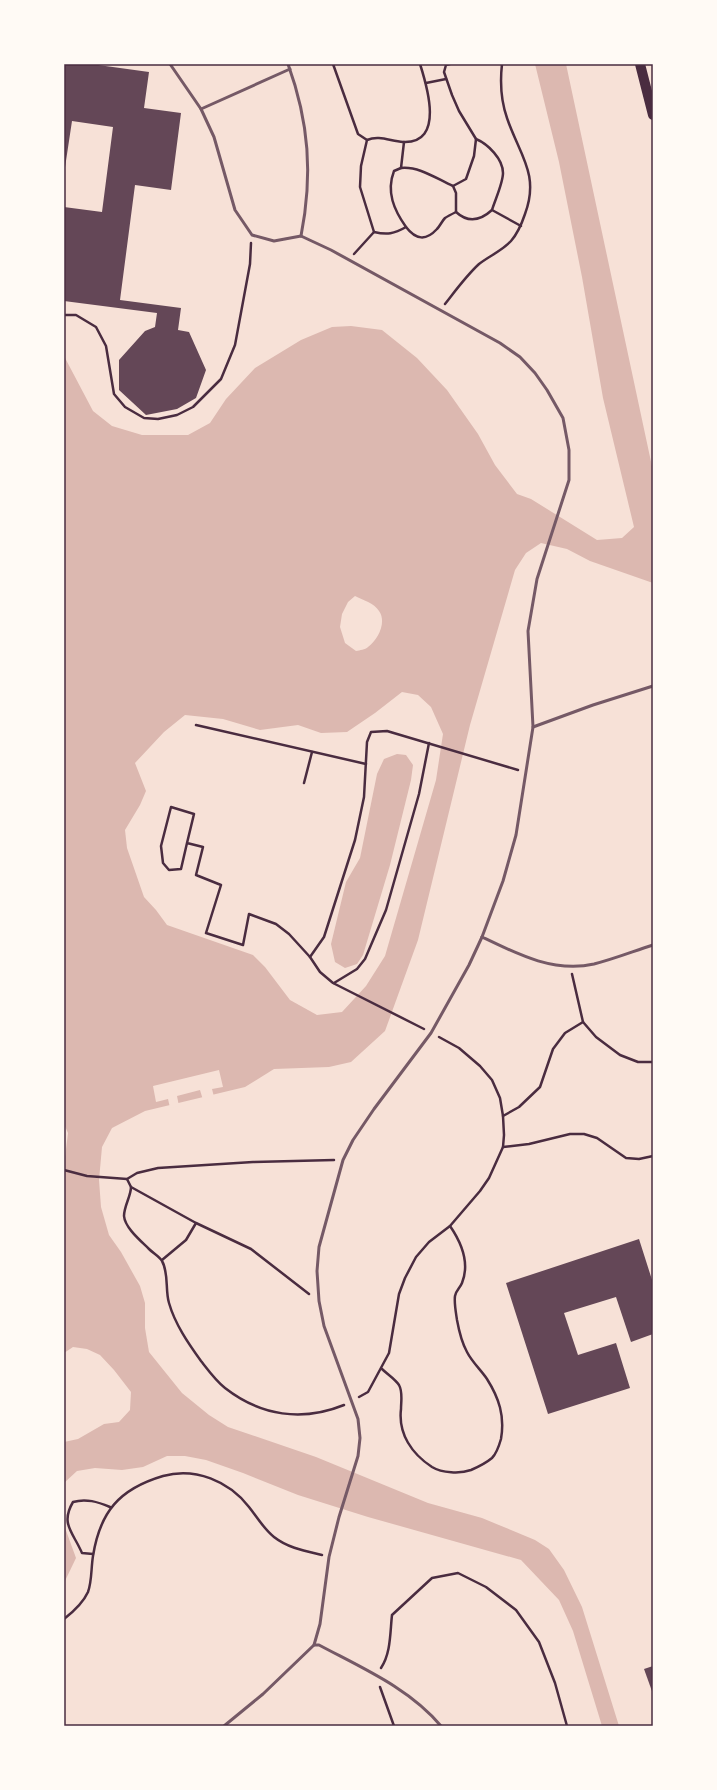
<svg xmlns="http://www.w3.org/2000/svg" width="717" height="1790" font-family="'Open Sans',sans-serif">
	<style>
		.water { fill: #dcb8b0; fill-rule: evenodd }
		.pier { fill: #f7e1d7 }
		.building { fill: #644757 }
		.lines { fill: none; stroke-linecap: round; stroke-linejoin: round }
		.path { stroke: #4a2c40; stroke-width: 2.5 }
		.service { stroke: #755966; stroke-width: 3 }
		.primary { stroke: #4a2c40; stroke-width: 10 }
		.neatline { fill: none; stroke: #4a2c40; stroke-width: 1.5 }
	</style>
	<rect width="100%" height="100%" fill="#f7e1d7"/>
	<g class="water">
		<path d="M535 64H566L653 471V583L590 561 567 549 541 543 526 553 515 570 470 725 418 940 385 1031 351 1062 329 1067 274 1069 245 1087 145 1111 112 1128 102 1147 99 1180 101 1207 109 1235 121 1252 140 1286 145 1303V1328L149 1352 182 1393 209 1415 228 1427 316 1457 428 1503 482 1518 535 1540 549 1549 564 1570 582 1607 619 1726H602L573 1631 559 1600 521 1560 368 1517 298 1495 243 1473 206 1460 185 1456H167L143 1467 122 1470 95 1468 77 1471 64 1483V1442L78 1439 104 1424 119 1422 130 1410 131 1392 114 1370 100 1355 87 1349 73 1347 64 1353V1165L68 1133 64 1124V356L93 411 112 426 142 435H188L210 423 226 399 255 368 301 340 332 327 351 326 382 330 417 358 447 390 478 434 495 465 517 494 531 499 597 540 622 538 634 527 603 398 582 277 559 162ZM355 596C363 600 374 603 379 611 387 622 378 640 368 647 365 650 360 650 356 651L345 643 340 627 342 614 348 602ZM402 692 418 695 431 707 443 734 436 780 385 956 366 986 342 1012 317 1015 290 1000 265 967 253 955 167 925 156 910 144 897 127 848 125 830 140 805 146 791 135 763 164 732 185 715 223 719 260 730 298 725 321 733 347 732 375 713Z"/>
		<path d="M397 754 406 755 413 765 411 780 390 865 363 955 357 964 345 968 335 962 331 944 346 882 360 858 377 774 384 759Z"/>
		<path d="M64 1525 76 1558 64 1583Z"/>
	</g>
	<path class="pier" d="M219 1070 223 1087 212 1089 214 1097 203 1100 200 1090 177 1096 179 1106 170 1108 168 1099 156 1102 153 1086Z"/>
	<g class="building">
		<path d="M64 64H91L149 72 144 108 181 113 171 190 135 185 120 300 181 308 178 330 189 332 206 370 196 398 177 409 146 415 119 390V360L145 331 155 327 157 313 64 301V207L102 212 113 127 72 121 64 174Z"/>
		<path d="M639 1239 653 1283V1334L631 1342 616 1297 564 1313 578 1355 616 1343 630 1388 548 1414 506 1283Z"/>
		<path d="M653 1666V1694L644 1669Z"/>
	</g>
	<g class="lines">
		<g class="path">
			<path d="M333 64 358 134 367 140"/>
			<path d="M450 64 446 65 444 72 452 95 459 111 476 139 474 156 466 179 453 186"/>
			<path d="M426 83 446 79"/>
			<path d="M476 139C488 144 503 159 503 173 503 183 495 200 492 210"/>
			<path d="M404 142 401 168C419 166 437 179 453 186L456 193V212C452 214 448 216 445 218 442 221 440 226 437 229 426 241 416 240 406 227"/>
			<path d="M456 212C468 223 480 221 492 210L521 226"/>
			<path d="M374 232 360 187 361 166 367 140C379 135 390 141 403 142 445 144 427 86 420 64"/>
			<path d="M354 254 374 232C387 235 394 234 406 227 394 210 386 192 394 171L401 168"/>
			<path d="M445 304C456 290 466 276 479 264 489 256 502 251 511 241 518 233 522 223 525 214 540 174 519 154 507 118 501 101 500 82 502 64"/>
			<path d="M64 315H76L96 327 106 346 114 394 125 407 144 418 158 419 177 415 193 407 221 379 235 345 250 264 251 243"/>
			<path d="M196 725 366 764"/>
			<path d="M304 783 312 752"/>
			<path d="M187 843 194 814 171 807 161 846 163 863 169 870 181 869 187 843 203 847 196 875 221 885 206 933 243 945 249 914 276 924 289 934 310 957 324 937 355 840 364 797 367 742 371 732 387 731 518 770"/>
			<path d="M310 957 320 972 333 983 424 1029"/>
			<path d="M572 974 583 1022 596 1037 620 1055 638 1062H653"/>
			<path d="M334 983 357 969 365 959 386 910 419 794 429 743"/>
			<path d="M503 1116 519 1107 540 1087 553 1049 565 1033 583 1022"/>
			<path d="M503 1147 529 1144 570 1134H584L597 1138 626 1158 639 1159 653 1156"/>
			<path d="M64 1170 87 1176 127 1179 137 1173 158 1168 253 1162 334 1160"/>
			<path d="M127 1179 131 1187 196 1223 251 1249 309 1294"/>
			<path d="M131 1187C131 1196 124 1206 124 1216 125 1228 141 1241 149 1249 153 1253 160 1257 162 1261 169 1273 165 1290 169 1303 175 1324 188 1343 201 1361 208 1370 216 1381 225 1388 261 1416 302 1422 344 1405"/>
			<path d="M162 1260 186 1240 196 1223"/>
			<path d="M382 1369C387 1374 395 1379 399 1385 403 1392 401 1401 401 1409 398 1434 412 1454 432 1467 442 1473 460 1474 471 1470 478 1467 486 1463 492 1458 497 1453 499 1446 501 1439 505 1416 499 1398 487 1379 481 1370 472 1362 467 1352 462 1343 459 1331 457 1320 456 1313 454 1303 455 1296 456 1290 460 1288 462 1283 470 1263 461 1242 450 1226"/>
			<path d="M359 1397 368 1392 389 1353 399 1294 405 1278 416 1257 429 1242 450 1226 480 1191 489 1178 503 1147 504 1135 503 1116 500 1098 492 1080 480 1066 459 1048 439 1037"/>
			<path d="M93 1554 82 1553C73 1532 60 1524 73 1502 86 1498 98 1502 110 1507"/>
			<path d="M64 1619C73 1612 83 1603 88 1592 92 1581 91 1568 93 1556 100 1512 119 1489 163 1476 195 1467 229 1481 249 1507 257 1517 263 1528 274 1537 288 1548 305 1551 322 1555"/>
			<path d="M381 1668C391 1653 390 1633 392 1615L432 1578 458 1573 486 1587 516 1610 539 1642 555 1683 567 1726"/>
			<path d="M380 1687 394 1726"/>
		</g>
		<g class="service">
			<path d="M170 64 201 109 214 137 235 210 252 235 274 241 301 236 331 250 500 343 520 357 535 373 547 390 563 418 569 450V480L537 579 528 631 533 727 516 835 503 881 482 937 469 965 431 1033 374 1109 353 1140 343 1160 319 1247 317 1271 319 1301 324 1326 358 1419 360 1438 358 1456 339 1517 329 1557 320 1624 314 1645 263 1694 224 1726"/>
			<path d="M288 64C309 122 313 175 301 236"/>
			<path d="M201 109 290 69"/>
			<path d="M533 727 593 705 653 686"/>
			<path d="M482 937C517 954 554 973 594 964 614 959 634 951 653 945"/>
			<path d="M314 1645H319C362 1668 409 1688 441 1726"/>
		</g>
		<path class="primary" d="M640 64 653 115"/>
	</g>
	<rect width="717" height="1790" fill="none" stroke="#fffaf5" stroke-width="130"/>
	<rect x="65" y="65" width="587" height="1660" class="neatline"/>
</svg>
